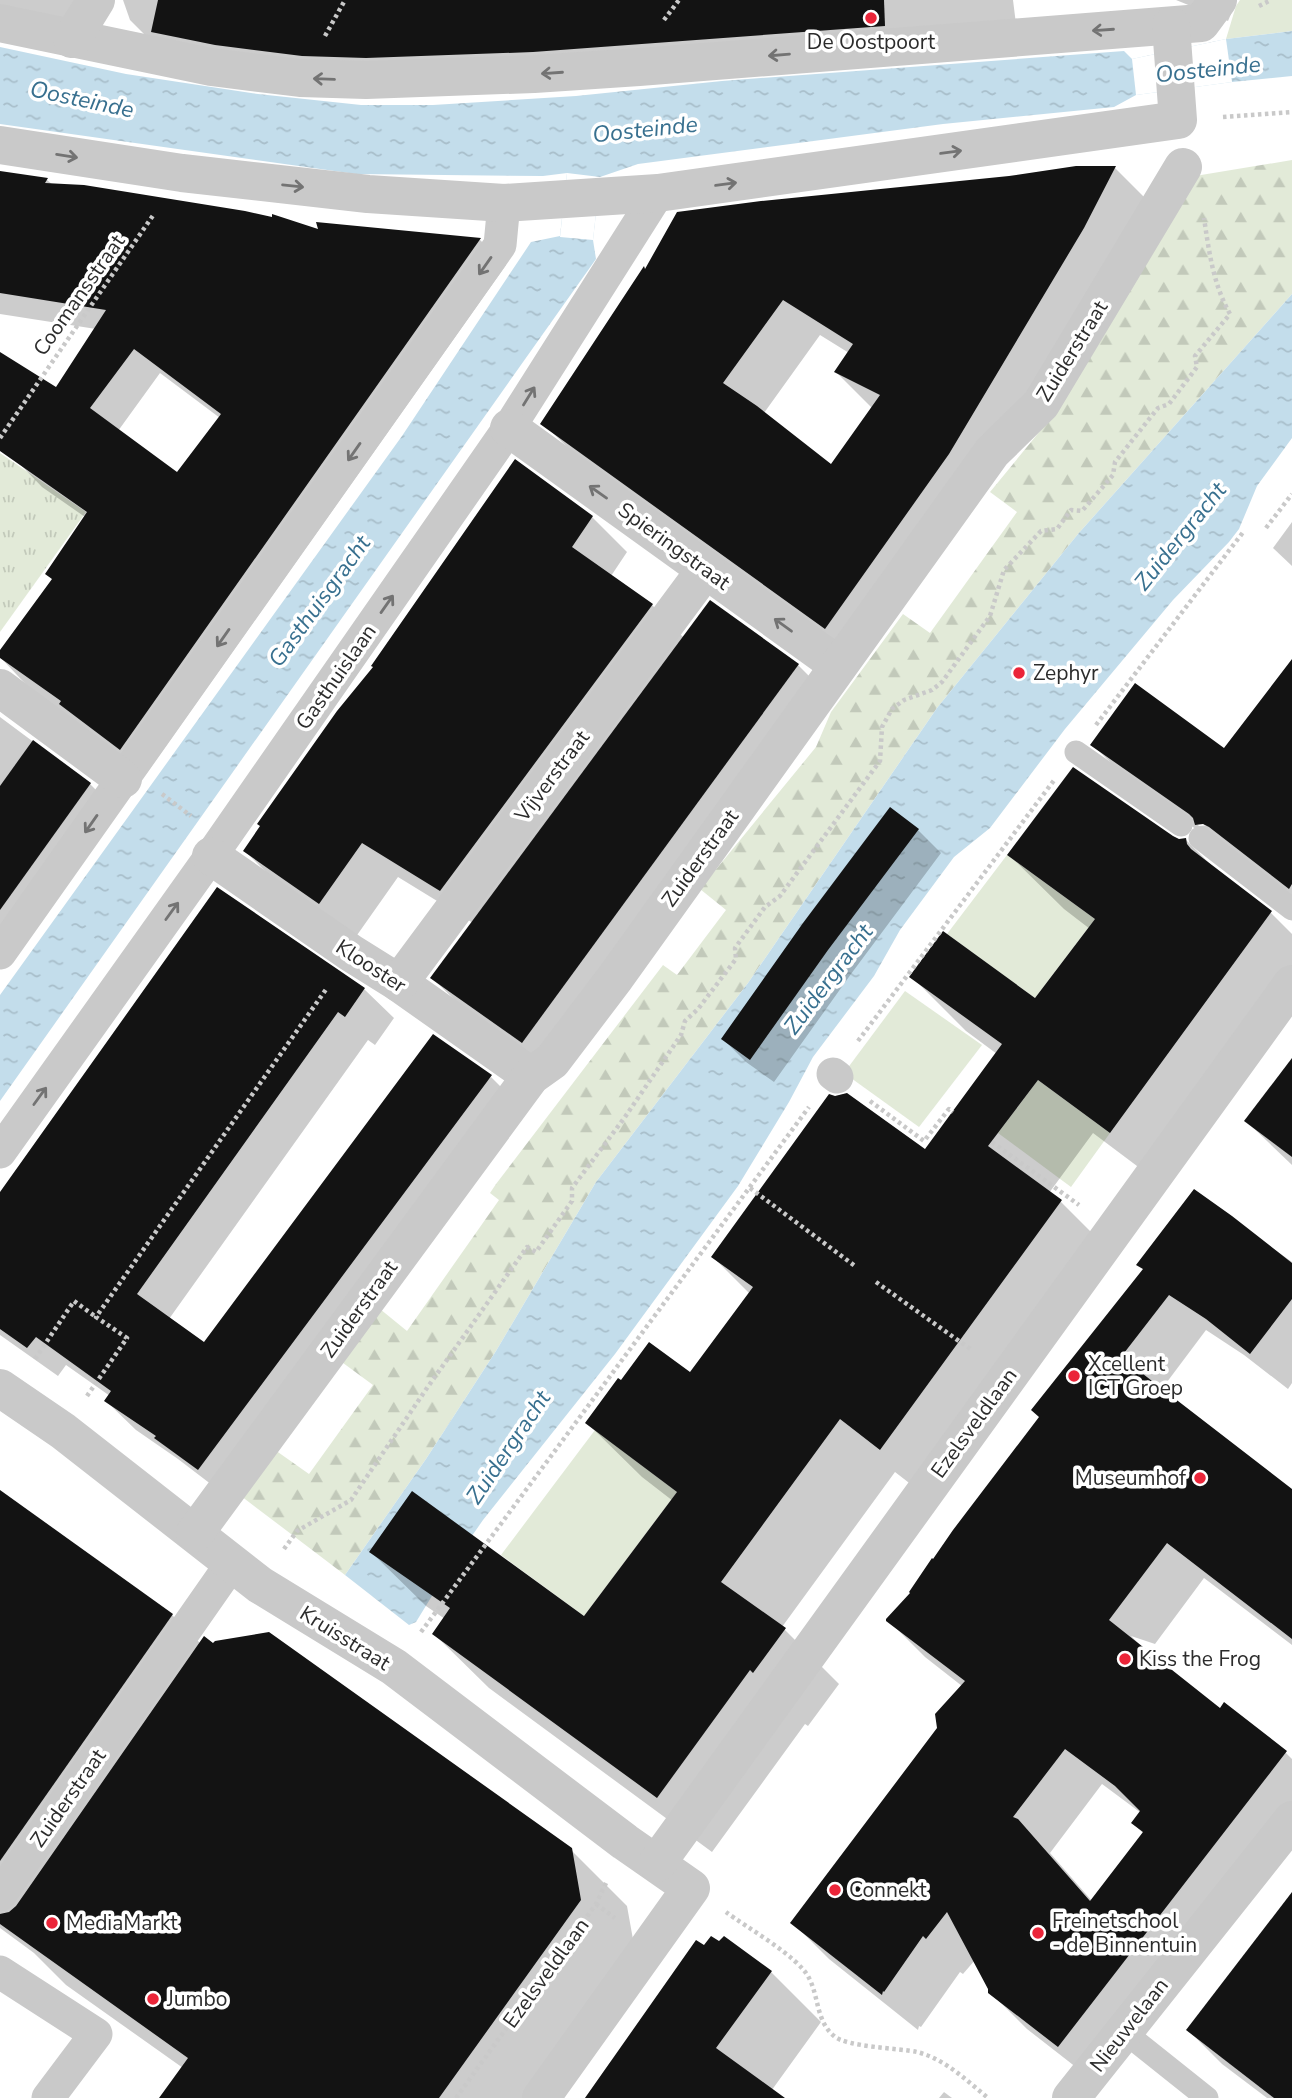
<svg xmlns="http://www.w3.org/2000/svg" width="1292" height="2098" font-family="'Nunito Sans',sans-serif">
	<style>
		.grass { fill: #e2ead8 }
		.forest { fill: url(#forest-firs) }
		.park { fill: url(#park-tufts) }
		.water { fill: url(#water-ripples) }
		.pier { fill: #fff }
		.shadow { fill: #0003; fill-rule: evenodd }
		.building { fill: #131313; fill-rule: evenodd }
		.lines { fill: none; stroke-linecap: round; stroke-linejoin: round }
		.path { stroke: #c9c9c9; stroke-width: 4.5; stroke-dasharray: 3.5 3.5; stroke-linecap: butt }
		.service { stroke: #c9c9c9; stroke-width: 23 }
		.pedestrian { stroke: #c9c9c9; stroke-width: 33 }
		.minor { stroke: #c9c9c9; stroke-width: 38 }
		.oneway { stroke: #737373 }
		.poi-dot { fill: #eb2539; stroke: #fff; stroke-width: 2.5 }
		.labels { text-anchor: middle; stroke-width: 7; stroke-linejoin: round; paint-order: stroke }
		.poi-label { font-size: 21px; fill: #2c2c2c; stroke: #fff; text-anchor: start }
		.street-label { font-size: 21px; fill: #2c2c2c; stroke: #fff }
		.water-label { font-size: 23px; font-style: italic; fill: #38708f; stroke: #fff }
	</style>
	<defs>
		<pattern id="forest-firs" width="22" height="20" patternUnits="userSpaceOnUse" patternTransform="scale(1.75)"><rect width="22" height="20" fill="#e2ead8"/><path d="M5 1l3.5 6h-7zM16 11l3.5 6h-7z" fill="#c2c9ba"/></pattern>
		<pattern id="park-tufts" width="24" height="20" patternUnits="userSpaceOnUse" patternTransform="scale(1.75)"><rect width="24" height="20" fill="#e2ead8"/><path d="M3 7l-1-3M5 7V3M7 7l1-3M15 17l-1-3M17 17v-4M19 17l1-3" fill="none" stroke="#c2c9ba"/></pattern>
		<pattern id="water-ripples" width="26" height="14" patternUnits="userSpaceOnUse" patternTransform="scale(1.75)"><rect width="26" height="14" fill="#c3ddeb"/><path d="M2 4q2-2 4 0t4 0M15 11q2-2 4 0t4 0" fill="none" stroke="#a8beca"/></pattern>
	</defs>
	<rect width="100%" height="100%" fill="#fff"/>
	<g class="grass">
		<path d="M1240 0H1292V31L1226 39 1236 6Z"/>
		<path d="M1007 855 1095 919 1035 998 947 934Z"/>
		<path d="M905 991 982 1045 919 1127 844 1073Z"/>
		<path d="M1038 1080 1110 1133 1071 1187 998 1133Z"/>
		<path d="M595 1430 677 1492 584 1616 501 1555Z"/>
	</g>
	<path class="forest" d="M1292 160V294L1078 534 937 708 748 983 596 1182 496 1351 426 1459 345 1575 241 1496 275 1450 309 1474 373 1385 339 1360 380 1309 407 1331 499 1200 490 1193 496 1184 663 965 677 975 726 910 700 889 816 747 831 712 903 614 930 633 1017 512 990 492 1059 408 1189 177Z"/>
	<path class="park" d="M0 453 86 512 0 632Z"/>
	<g class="water">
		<path d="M1292 31V76L1232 82 1136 95 1114 107 943 124 638 164 600 177 593 240 596 259 0 1101V995L402 436 531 242 560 236 567 173 543 176 356 174 7 125 0 124V47L126 74 258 94 361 105H433L576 96 722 81 1124 51 1132 59 1226 39Z"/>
		<path d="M1292 294V438L1257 486 1239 529 1229 542 1173 600 1065 729 990 828 954 857 900 930 874 976 813 1057 789 1102 738 1186 615 1354 483 1520 446 1573 416 1622 409 1625 345 1575 426 1459 496 1351 596 1182 748 983 937 708 1078 534Z"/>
	</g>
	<g class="pier">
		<path d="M1226 39 1232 82 1136 95 1132 59Z"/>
		<path d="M567 173 600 177 593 240 560 237Z"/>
	</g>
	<g class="shadow">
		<path d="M0 0H93L73 32 0 23Z"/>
		<path d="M123 0H1013L1017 32 389 79 151 41 130 20Z"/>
		<path d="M1176 0H1237L1228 21Z"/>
		<path d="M1076 168H1115L1151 204 862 663 579 459 543 423 646 271 1009 178ZM820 335 849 353 836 372 873 409 832 467 764 413Z"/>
		<path d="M0 174 47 180 53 185 321 232 318 224 480 240 506 265 146 774 34 693 0 657V653L54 580 85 517 42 487 17 461 0 417V354L56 390 96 329 0 314ZM160 373 220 418 178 474 118 431Z"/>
		<path d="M592 517 627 552 611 576 652 605 684 638 711 602 798 665 825 692 549 1068 459 1004 432 978 473 923 398 877 355 938 280 886 245 851Z"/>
		<path d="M1292 522V566L1273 548Z"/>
		<path d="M1292 662V898L1130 782 1092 744 1224 751ZM1211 822V825L1199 826 1196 823Z"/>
		<path d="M0 717 90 784 113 807 0 966Z"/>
		<path d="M918 830 941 853 851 974 774 1082 746 1062 723 1039Z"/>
		<path d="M1186 840 1217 871 1271 913 1292 934V1013L1165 1187 1093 1133 1049 1193 1060 1201 1115 1256 935 1503 895 1472 782 1627 839 1684 808 1726 805 1724 712 1852 489 1688 434 1634 445 1619 426 1606 371 1552 584 1619 673 1501 642 1477 587 1423 690 1375 750 1294 713 1257 926 1152 997 1054 966 1031 912 977 1035 1001 1090 929 1064 909 1009 855Z"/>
		<path d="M364 989 394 1018 375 1045 368 1040 169 1319 204 1345 491 1077 520 1106 229 1498 178 1459 136 1430 106 1401 110 1396 66 1365 58 1376 0 1335V1195Z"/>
		<path d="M1292 1060V1165L1246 1121Z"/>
		<path d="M1194 1192 1292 1262V1383L1288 1389 1244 1355 1206 1330 1161 1390 1292 1492V1645L1204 1578 1155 1644 1131 1636 1148 1653 1220 1711 1285 1752 1292 1759V1827L1095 2082 1027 2029 990 1992 975 1960 963 1974 960 1972 921 2027 919 2026 918 2030 829 1959 792 1922 939 1728 962 1686 925 1657 888 1620 913 1593 1041 1418 1144 1270 1139 1265ZM1102 1784 1141 1813 1133 1823 1144 1834 1092 1901 1050 1853Z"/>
		<path d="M0 1493 172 1615 201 1644 571 1850 627 1906 636 1956 534 2098H161L183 2068 66 1985 34 1953 0 1928Z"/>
		<path d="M1292 1895V2098H1267L1222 2064 1188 2030Z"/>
		<path d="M724 1938 771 1972 821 2022 769 2094 774 2098H585L609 2064 704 1948 719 1944Z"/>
		<path d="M944 2092 952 2098H939Z"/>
	</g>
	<g class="building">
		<path d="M158 0H884L885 26 533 52 366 58 302 56 215 45 151 32Z"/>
		<path d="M1076 166H1116L1084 228 949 454 825 629 540 424 644 266 645 269 677 212 761 201 1009 176ZM783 300 853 344 834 372 880 395 831 464 757 406 723 383Z"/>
		<path d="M0 171 48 178 45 183 84 185 245 211 272 217V214L318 229 316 222 481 238 120 750 59 704 61 701 0 658V650L52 579 45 574 87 512 0 451V352L56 387 106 310 0 293ZM134 349 221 414 177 472 90 408Z"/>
		<path d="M515 459 593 516 572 547 653 604 440 891 362 843 319 904 243 851 260 826 257 824 337 711 373 667 371 666Z"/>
		<path d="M710 600 799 664 522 1043 430 978Z"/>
		<path d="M1292 659V884L1289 889 1209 827 1203 824 1195 825 1193 818 1189 814 1090 745 1135 683 1224 748Z"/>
		<path d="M33 740 91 783 0 910V786Z"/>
		<path d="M1073 767 1173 836 1179 839 1186 838 1187 844 1191 849 1272 911 1110 1133 1038 1080 988 1146 1062 1200 880 1450 840 1419 721 1582 786 1628 753 1673 750 1670 657 1798 432 1634 450 1608 369 1552 412 1491 584 1616 677 1492 585 1423 618 1378 621 1380 649 1342 690 1372 753 1287 711 1257 829 1094 835 1096 847 1093 925 1149 1002 1044 909 977 943 931 1035 998 1095 919 1007 855Z"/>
		<path d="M890 807 919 829 828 950 750 1060 721 1039 803 923Z"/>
		<path d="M217 887 365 988 345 1017 338 1012 137 1294 204 1342 433 1034 492 1075 198 1470 154 1438 156 1436 104 1401 111 1391 36 1337 27 1348 0 1329V1192Z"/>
		<path d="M1292 1058V1157L1244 1121Z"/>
		<path d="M1194 1189 1232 1216 1292 1263V1299L1250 1354 1206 1319 1169 1295 1121 1357 1292 1489V1639L1167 1543 1109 1620 1220 1708 1224 1702 1287 1751 1058 2047 988 1993V1989L947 1912 926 1939 923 1936 884 1992 883 1991 882 1995 790 1923 937 1728 935 1714 965 1681 886 1621V1619L910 1593 909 1592 932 1558 933 1559 953 1530 1039 1417 1031 1410 1143 1269 1136 1265ZM1065 1749 1115 1786 1140 1811 1131 1823 1143 1832 1090 1901 1018 1819 1013 1817Z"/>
		<path d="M0 1490 173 1614 0 1861Z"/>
		<path d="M269 1632 572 1848 581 1900 439 2098H159L188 2058 0 1924V1914L9 1912 16 1906 204 1636 213 1643 215 1641Z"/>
		<path d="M1292 1892V2098H1274L1186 2030Z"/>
		<path d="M711 1936 719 1941 724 1936 772 1971 716 2048 785 2098H585L696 1940 704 1945Z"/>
	</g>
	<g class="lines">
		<g class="path">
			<path d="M1259 6 1271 0"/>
			<path d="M664 20 679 0"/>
			<path d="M325 36 345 0"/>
			<path d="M1223 117 1292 112"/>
			<path d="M0 438 154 214"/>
			<path d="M1266 528 1292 494"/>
			<path d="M1096 725 1244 531"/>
			<path d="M162 794 191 816"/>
			<path d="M858 1041 1055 779"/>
			<path d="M870 1101 924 1141 949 1109 953 1112"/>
			<path d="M992 1142 1079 1205"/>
			<path d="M750 1188 855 1266"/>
			<path d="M876 1282 973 1351"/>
			<path d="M35 1359 74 1301 96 1317"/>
			<path d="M87 1396 127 1338 96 1317 327 988"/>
			<path d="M284 1549 297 1531 351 1500 427 1388 527 1247 536 1252 572 1201V1188L625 1117 681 1035 685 1021 698 1009 736 959 735 948 765 907 780 896 880 761 882 727 892 709 904 700 932 690 942 682 990 616 1004 570 1041 531 1057 529 1071 510 1082 511 1113 475 1115 462 1158 408 1169 404 1197 367 1195 356 1230 314C1213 284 1209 251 1204 218"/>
			<path d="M421 1632 809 1107"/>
			<path d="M596 1904 615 1918"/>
			<path d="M726 1912C746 1927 799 1957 809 1978 819 1997 816 2021 834 2036 846 2047 898 2048 917 2052 945 2059 966 2080 988 2098"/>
			<path d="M456 2098 596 1904 606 1883"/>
		</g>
		<g class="service">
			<path d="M1076 752 1181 825"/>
			<path d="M1200 838 1292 909"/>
			<path d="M1123 2031 1207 2098"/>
		</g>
		<g class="pedestrian">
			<path d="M0 953 500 245 504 203"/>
			<path d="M833 1074 837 1077"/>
			<path d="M0 1152 218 846 509 428 658 193"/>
			<path d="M0 1895 232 1563"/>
			<path d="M0 1972 96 2034 48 2098"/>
		</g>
		<g class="minor">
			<path d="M0 23 211 67 300 78 366 80 534 74 639 67 1201 23 1218 0"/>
			<path d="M72 39 96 0"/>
			<path d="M0 145 182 173 368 194 504 203 658 193 1178 120 1171 26"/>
			<path d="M509 428 838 665"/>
			<path d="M0 688 123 779"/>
			<path d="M211 856 351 953 399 983 531 1076"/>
			<path d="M399 983 706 569"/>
			<path d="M0 1388 63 1431 260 1585 394 1667 625 1842 691 1888 541 2098"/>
			<path d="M195 1533 531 1076 552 1061 615 978 992 452 1041 404 1183 167"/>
			<path d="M657 1863 1292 984"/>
			<path d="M1071 2098 1292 1820"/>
		</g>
	</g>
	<defs><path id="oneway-shaft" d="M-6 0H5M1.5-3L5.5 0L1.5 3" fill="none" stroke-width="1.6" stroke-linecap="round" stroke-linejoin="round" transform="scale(1.75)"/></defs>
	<g class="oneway">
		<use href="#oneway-shaft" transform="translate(1103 30) rotate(176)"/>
		<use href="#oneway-shaft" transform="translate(779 55) rotate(175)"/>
		<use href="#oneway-shaft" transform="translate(552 73) rotate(176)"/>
		<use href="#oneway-shaft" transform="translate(324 79) rotate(-178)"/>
		<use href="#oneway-shaft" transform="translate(951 152) rotate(-8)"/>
		<use href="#oneway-shaft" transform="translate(67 156) rotate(9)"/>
		<use href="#oneway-shaft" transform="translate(726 184) rotate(-8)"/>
		<use href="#oneway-shaft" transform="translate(293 186) rotate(6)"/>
		<use href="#oneway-shaft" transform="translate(485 266) rotate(125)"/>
		<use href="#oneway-shaft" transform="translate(529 396) rotate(-58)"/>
		<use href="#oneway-shaft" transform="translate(354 452) rotate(125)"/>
		<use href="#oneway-shaft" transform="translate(598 492) rotate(-145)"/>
		<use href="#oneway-shaft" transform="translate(387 604) rotate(-55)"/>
		<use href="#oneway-shaft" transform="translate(783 625) rotate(-144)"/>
		<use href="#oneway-shaft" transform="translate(223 638) rotate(125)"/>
		<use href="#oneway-shaft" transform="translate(91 824) rotate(125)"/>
		<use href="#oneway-shaft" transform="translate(172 911) rotate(-54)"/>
		<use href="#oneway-shaft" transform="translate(40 1096) rotate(-54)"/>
	</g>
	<g class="poi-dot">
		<circle cx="871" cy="18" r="7"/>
		<circle cx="1019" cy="673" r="7"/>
		<circle cx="1074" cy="1376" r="7"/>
		<circle cx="1200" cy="1478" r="7"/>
		<circle cx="1125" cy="1659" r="7"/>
		<circle cx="835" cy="1890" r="7"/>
		<circle cx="52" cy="1923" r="7"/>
		<circle cx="1038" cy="1933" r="7"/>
		<circle cx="153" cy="1999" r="7"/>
	</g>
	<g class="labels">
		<g class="poi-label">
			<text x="871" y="49" text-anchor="middle">De Oostpoort</text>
			<text x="1033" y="680">Zephyr</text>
			<text x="1088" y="1371">Xcellent<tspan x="1088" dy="24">ICT Groep</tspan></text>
			<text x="1186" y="1485" text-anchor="end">Museumhof</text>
			<text x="1139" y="1666">Kiss the Frog</text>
			<text x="849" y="1897">Connekt</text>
			<text x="1052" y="1928">Freinetschool<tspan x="1052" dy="24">- de Binnentuin</tspan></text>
			<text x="66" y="1930">MediaMarkt</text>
			<text x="167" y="2006">Jumbo</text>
		</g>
		<g class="street-label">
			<text transform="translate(79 295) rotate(-55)" y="7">Coomansstraat</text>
			<text transform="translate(1072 351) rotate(-58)" y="7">Zuiderstraat</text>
			<text transform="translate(674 546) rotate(36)" y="7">Spieringstraat</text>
			<text transform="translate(336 677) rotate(-55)" y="7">Gasthuislaan</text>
			<text transform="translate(552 776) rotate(-53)" y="7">Vijverstraat</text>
			<text transform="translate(700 858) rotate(-54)" y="7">Zuiderstraat</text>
			<text transform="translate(371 966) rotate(33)" y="7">Klooster</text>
			<text transform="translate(359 1309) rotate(-54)" y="7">Zuiderstraat</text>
			<text transform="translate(974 1423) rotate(-54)" y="7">Ezelsveldlaan</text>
			<text transform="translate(345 1638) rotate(32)" y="7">Kruisstraat</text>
			<text transform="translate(68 1798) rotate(-55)" y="7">Zuiderstraat</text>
			<text transform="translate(546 1973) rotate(-54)" y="7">Ezelsveldlaan</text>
			<text transform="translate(1129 2025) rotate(-52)" y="7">Nieuwelaan</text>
		</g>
		<g class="water-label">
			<text transform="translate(1208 69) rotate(-6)" y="8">Oosteinde</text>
			<text transform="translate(82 99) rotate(12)" y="8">Oosteinde</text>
			<text transform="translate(645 129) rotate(-6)" y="8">Oosteinde</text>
			<text transform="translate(1180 536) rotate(-51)" y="8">Zuidergracht</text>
			<text transform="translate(319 601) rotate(-54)" y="8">Gasthuisgracht</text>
			<text transform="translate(828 979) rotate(-53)" y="8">Zuidergracht</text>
			<text transform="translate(508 1447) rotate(-56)" y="8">Zuidergracht</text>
		</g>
	</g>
</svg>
